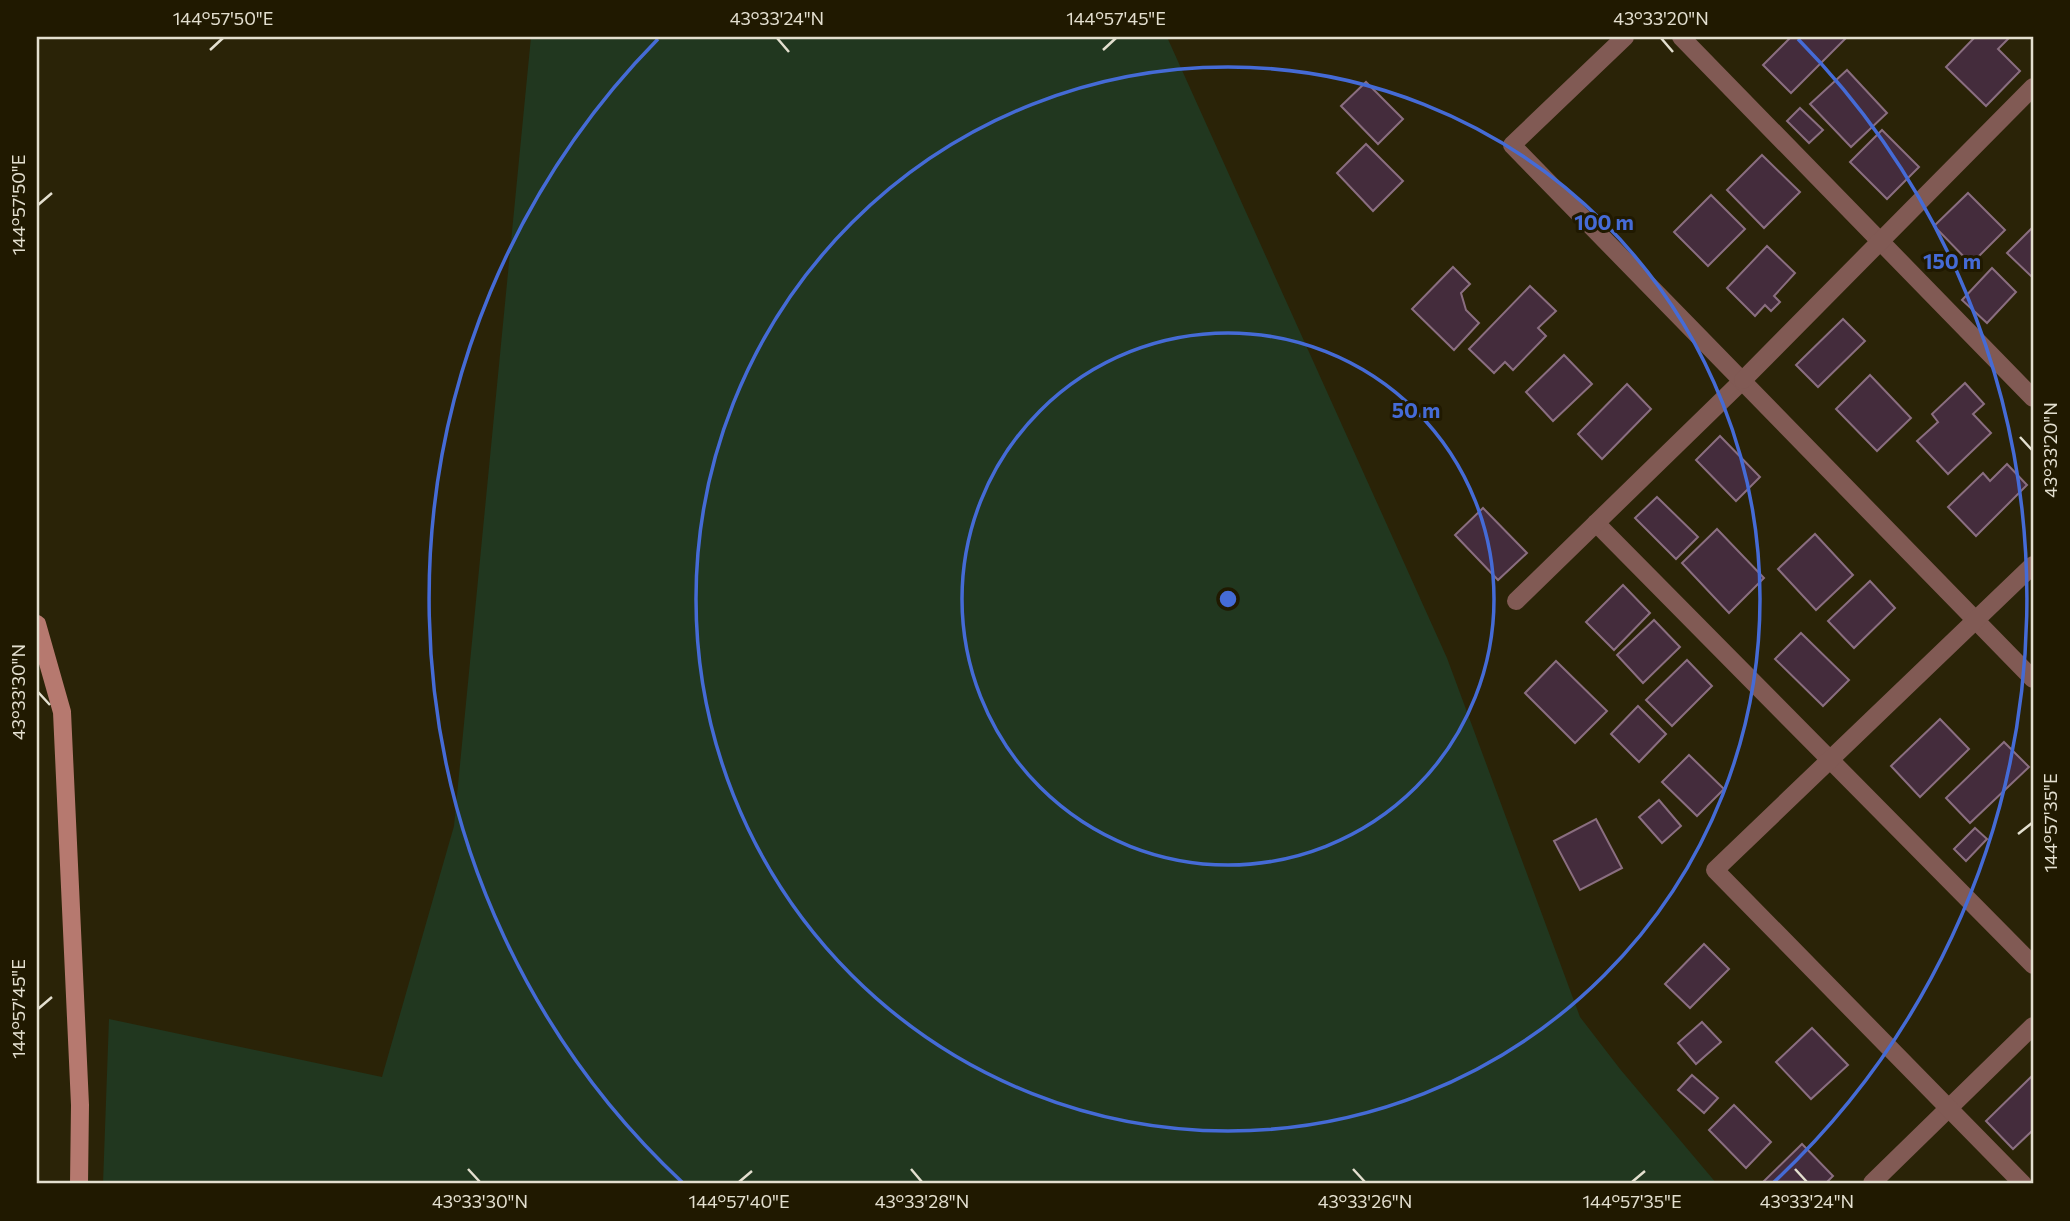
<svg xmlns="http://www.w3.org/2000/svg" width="2070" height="1221" font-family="Commissioner,sans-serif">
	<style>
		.green { fill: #21371f }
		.building { fill: #442c3c; stroke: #8a6e80; stroke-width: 2 }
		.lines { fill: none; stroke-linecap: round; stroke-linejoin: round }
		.lane { stroke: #815a54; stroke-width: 18 }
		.street { stroke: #815a54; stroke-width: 18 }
		.secondary { stroke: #b6796f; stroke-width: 18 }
		.ticks { fill: none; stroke: #e3dfcf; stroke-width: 2.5 }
		.ring { fill: none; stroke: #456bd6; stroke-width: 3.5 }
		.centre { fill: #456bd6; stroke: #201900; stroke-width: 3.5 }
		.ring-label { font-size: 21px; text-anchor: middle; font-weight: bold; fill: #456bd6; stroke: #201900; stroke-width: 6; stroke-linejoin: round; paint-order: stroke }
		.neatline { fill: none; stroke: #e3dfcf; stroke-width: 2.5 }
		.ticks-label { font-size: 18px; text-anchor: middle; fill: #e3dfcf }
	</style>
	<rect width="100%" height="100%" fill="#2a2307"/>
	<path class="green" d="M531 37H1167L1447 658 1580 1017 1620 1069 1717 1184H103L109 1019 382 1077 454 826Z"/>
	<g class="building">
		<path d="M1791 37 1846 38 1791 93 1763 65Z"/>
		<path d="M1975 37H2006L2008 39 1998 49 2020 71 1986 106 1946 67Z"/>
		<path d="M1847 70 1887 113 1851 147 1810 104Z"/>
		<path d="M1366 82 1403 119 1378 144 1341 106Z"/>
		<path d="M1800 108 1823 130 1809 143 1787 121Z"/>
		<path d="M1882 130 1919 167 1887 199 1850 162Z"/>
		<path d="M1366 144 1403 181 1373 211 1337 173Z"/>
		<path d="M1762 155 1800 192 1764 228 1727 190Z"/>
		<path d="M1968 193 2005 230 1971 264 1934 226Z"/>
		<path d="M1711 195 1745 229 1708 266 1674 232Z"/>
		<path d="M2033 227V278L2007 253Z"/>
		<path d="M1767 246 1795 273 1774 296 1780 302 1771 311 1765 305 1755 316 1727 288Z"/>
		<path d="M1453 267 1470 284 1461 293 1466 310 1479 323 1454 350 1412 309Z"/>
		<path d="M1992 268 2016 292 1987 323 1962 300Z"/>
		<path d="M1530 286 1556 311 1538 328 1546 336 1513 370 1505 362 1494 373 1469 349Z"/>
		<path d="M1843 319 1865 341 1818 387 1796 365Z"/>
		<path d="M1564 355 1592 384 1553 421 1526 392Z"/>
		<path d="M1870 375 1911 418 1877 451 1836 409Z"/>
		<path d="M1965 383 1984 404 1973 414 1991 433 1948 474 1917 441 1938 422 1932 414Z"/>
		<path d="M1627 384 1651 409 1602 459 1578 434Z"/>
		<path d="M1720 436 1760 477 1736 501 1696 460Z"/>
		<path d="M2007 464 2027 485 1976 536 1948 507 1983 473 1990 481Z"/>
		<path d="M1657 497 1698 537 1676 559 1635 518Z"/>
		<path d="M1483 508 1527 553 1498 580 1455 535Z"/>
		<path d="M1717 529 1764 578 1729 613 1682 563Z"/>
		<path d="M1815 534 1853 575 1816 610 1778 569Z"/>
		<path d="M1870 581 1895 608 1854 648 1828 621Z"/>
		<path d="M1623 585 1650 613 1614 650 1586 622Z"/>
		<path d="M1654 620 1680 647 1643 683 1617 655Z"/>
		<path d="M1801 633 1849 680 1823 706 1775 659Z"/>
		<path d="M1687 660 1712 686 1672 726 1646 700Z"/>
		<path d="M1556 661 1607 711 1575 743 1525 693Z"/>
		<path d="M1638 706 1666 734 1639 762 1611 734Z"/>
		<path d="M1940 719 1969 749 1920 797 1891 766Z"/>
		<path d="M2004 742 2029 767 1970 823 1946 798Z"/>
		<path d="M1689 755 1724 789 1697 816 1662 782Z"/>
		<path d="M1659 800 1681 826 1662 843 1639 817Z"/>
		<path d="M1596 819 1622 868 1580 890 1554 841Z"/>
		<path d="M1975 828 1987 839 1966 861 1954 849Z"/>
		<path d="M1704 944 1729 969 1690 1008 1665 984Z"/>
		<path d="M1702 1022 1721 1042 1696 1064 1678 1043Z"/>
		<path d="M1812 1028 1848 1065 1811 1099 1776 1062Z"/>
		<path d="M1692 1075 1718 1098 1704 1113 1678 1090Z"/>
		<path d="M2031 1077 2033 1079V1130L2013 1149 1986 1121Z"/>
		<path d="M1734 1105 1771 1142 1746 1168 1709 1130Z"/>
		<path d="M1802 1144 1833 1176 1825 1184H1761Z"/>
	</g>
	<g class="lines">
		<g class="lane">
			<path d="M1681 37 2033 398"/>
			<path d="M1596 523 2033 965"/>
			<path d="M1516 601 1743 380"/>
		</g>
		<g class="street">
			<path d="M1625 37 1512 145 2033 679"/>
			<path d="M1743 380 2033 87"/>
			<path d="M1872 1183 2033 1026"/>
			<path d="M2023 1184 1715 870 2033 565"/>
		</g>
		<path class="secondary" d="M37 624 62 712 80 1105 79 1184"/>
	</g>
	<path class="ticks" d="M777 38 789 52M1661 38 1673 52M210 50 223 38M1103 50 1116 38M38 205 52 193M2020 437 2032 450M38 692 50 705M2018 834 2032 823M38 1009 52 997M468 1169 480 1182M911 1169 922 1182M1353 1169 1365 1182M1795 1169 1807 1182M739 1182 752 1171M1632 1182 1645 1171"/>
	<g class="ring">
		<circle cx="1228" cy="599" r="266"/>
		<circle cx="1228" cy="599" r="532"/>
		<path d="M683 1183A799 799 0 0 1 658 39M1798 39A799 799 0 0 1 1773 1183"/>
	</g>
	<circle cx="1228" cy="599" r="10" class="centre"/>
	<g class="ring-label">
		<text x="1604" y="230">100 m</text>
		<text x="1952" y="269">150 m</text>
		<text x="1416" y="418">50 m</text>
	</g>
	<rect width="2070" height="1221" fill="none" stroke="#201900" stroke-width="77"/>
	<rect x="38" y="38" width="1994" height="1144" class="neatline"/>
	<g class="ticks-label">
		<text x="223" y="25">144°57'50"E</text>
		<text x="777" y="25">43°33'24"N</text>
		<text x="1116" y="25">144°57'45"E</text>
		<text x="1661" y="25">43°33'20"N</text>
		<text transform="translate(19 205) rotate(-90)" y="6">144°57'50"E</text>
		<text transform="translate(2051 450) rotate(-90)" y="6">43°33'20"N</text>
		<text transform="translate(19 692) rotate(-90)" y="6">43°33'30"N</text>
		<text transform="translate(2051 823) rotate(-90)" y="6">144°57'35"E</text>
		<text transform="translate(19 1009) rotate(-90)" y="6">144°57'45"E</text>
		<text x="480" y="1208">43°33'30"N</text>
		<text x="739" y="1208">144°57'40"E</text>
		<text x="922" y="1208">43°33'28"N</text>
		<text x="1365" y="1208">43°33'26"N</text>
		<text x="1632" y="1208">144°57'35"E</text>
		<text x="1807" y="1208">43°33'24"N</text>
	</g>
</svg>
